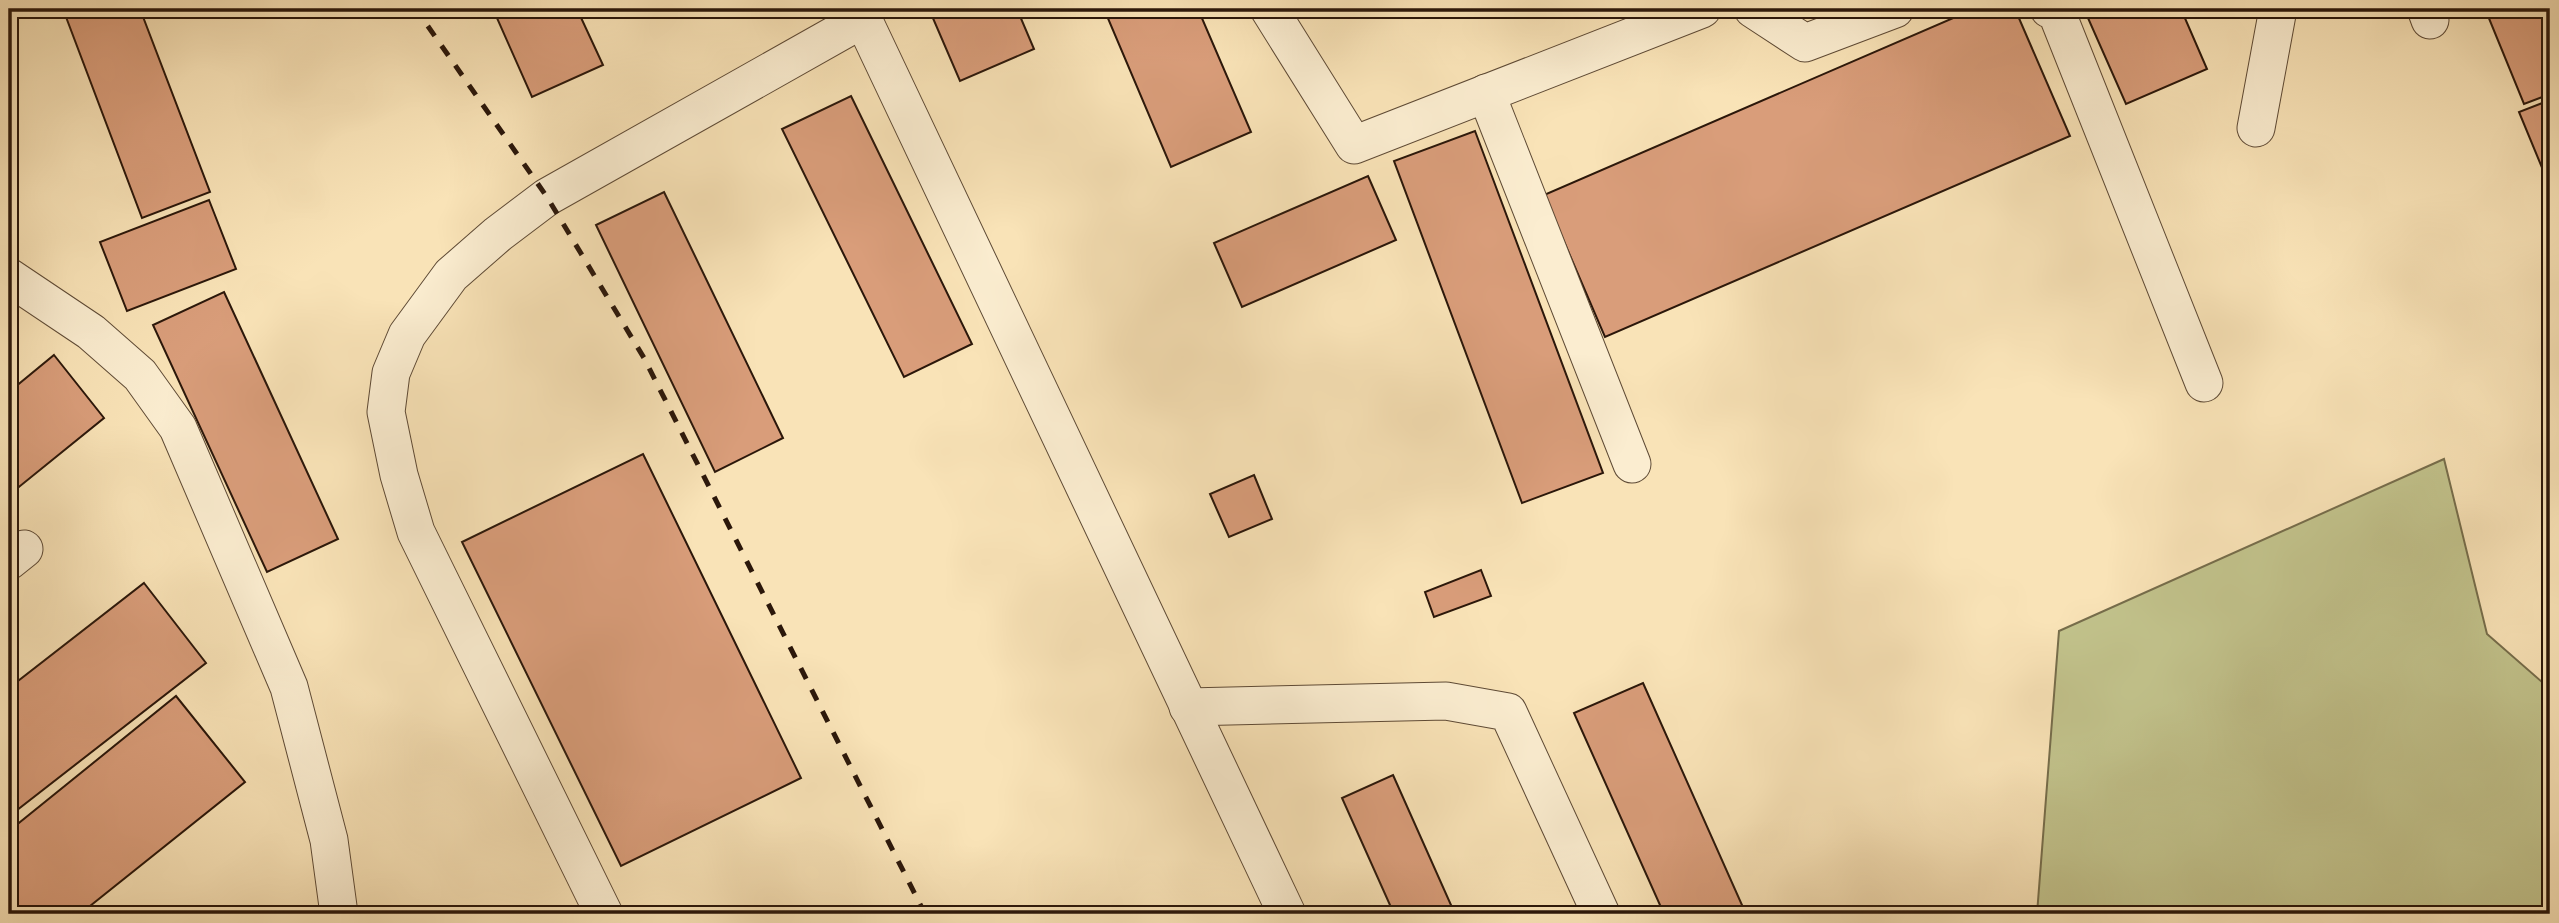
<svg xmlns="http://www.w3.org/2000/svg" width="2559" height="923" font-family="'IM FELL DW Pica',serif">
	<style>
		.green { fill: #c2c38c; stroke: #766d4b; stroke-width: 2 }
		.building { fill: #d99d7a; stroke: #2b170a; stroke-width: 2 }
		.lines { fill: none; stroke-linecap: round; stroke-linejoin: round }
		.minor-casing { stroke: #5e4a35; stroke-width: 39 }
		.minor { stroke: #fbedd0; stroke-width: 37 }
		.rail { stroke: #2b170a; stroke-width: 5; stroke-dasharray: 12 12; stroke-linecap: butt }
	</style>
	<rect width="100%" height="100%" fill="#f9e3b7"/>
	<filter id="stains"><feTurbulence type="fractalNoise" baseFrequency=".00286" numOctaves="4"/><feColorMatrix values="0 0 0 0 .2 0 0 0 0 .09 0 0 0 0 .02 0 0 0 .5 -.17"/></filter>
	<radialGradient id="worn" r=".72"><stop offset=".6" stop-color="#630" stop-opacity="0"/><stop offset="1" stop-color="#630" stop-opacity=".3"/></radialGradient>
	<path class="green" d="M2444 459 2487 634 2550 689V914H2037L2059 631Z"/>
	<g class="building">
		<path d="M63 9H140L210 192 142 218Z"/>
		<path d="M493 9H577L603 65 532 97Z"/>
		<path d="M929 9H1017L1034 49 960 81Z"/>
		<path d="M1104 9H1198L1251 132 1171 167Z"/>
		<path d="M1974 9H2015L2070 136 1605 337 1544 195Z"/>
		<path d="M2084 9H2181L2207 69 2126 104Z"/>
		<path d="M2504 9H2550V94L2524 104 2488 16Z"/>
		<path d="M851 96 972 344 904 377 782 129Z"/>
		<path d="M2550 100V187L2519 112Z"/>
		<path d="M1475 131 1603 473 1522 503 1394 161Z"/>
		<path d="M1368 176 1396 240 1242 307 1214 243Z"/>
		<path d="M664 192 783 438 715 472 596 225Z"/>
		<path d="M209 200 236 269 127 311 100 242Z"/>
		<path d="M224 292 338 539 267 572 153 325Z"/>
		<path d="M54 355 104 418 9 495V392Z"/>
		<path d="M643 454 801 778 621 866 462 542Z"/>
		<path d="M1254 475 1272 519 1229 537 1210 494Z"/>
		<path d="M1481 570 1491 596 1434 617 1425 592Z"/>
		<path d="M144 583 206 663 12 814 9 809V688Z"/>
		<path d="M1643 683 1746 914H1664L1574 713Z"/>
		<path d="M176 696 245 782 80 914H9V831Z"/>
		<path d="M1393 775 1455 914H1394L1342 798Z"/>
	</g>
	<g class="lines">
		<g class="minor-casing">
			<g id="minor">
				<path d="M1269 9 1354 145 1702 9"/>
				<path d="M1753 9 1805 43 1895 9"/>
				<path d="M2049 9 2056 11 2204 383"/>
				<path d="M2426 9 2430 20"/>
				<path d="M863 19 1287 914"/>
				<path d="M1486 93 1632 464"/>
				<path d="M2256 128 2278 9"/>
				<path d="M9 277 91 332 140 375 178 428 289 687 329 840 339 914"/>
				<path d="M9 561 24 549"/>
				<path d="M1188 707 1446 701 1508 712 1601 914"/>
				<path d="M604 914 416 532 399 475 386 412 391 373 407 335 451 275 498 234 547 197 863 19 858 9"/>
			</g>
		</g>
		<use href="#minor" class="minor"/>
		<path class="rail" d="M411 9 425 22 547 197 644 358 925 914"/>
	</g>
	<rect width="2559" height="923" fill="none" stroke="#f9e3b7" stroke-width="35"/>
	<rect x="10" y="10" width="2538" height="902" fill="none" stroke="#2b170a" stroke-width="3.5"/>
	<rect x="18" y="18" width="2524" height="888" fill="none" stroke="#2b170a" stroke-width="2"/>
	<rect width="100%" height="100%" filter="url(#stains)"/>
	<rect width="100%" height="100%" fill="url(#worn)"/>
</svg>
